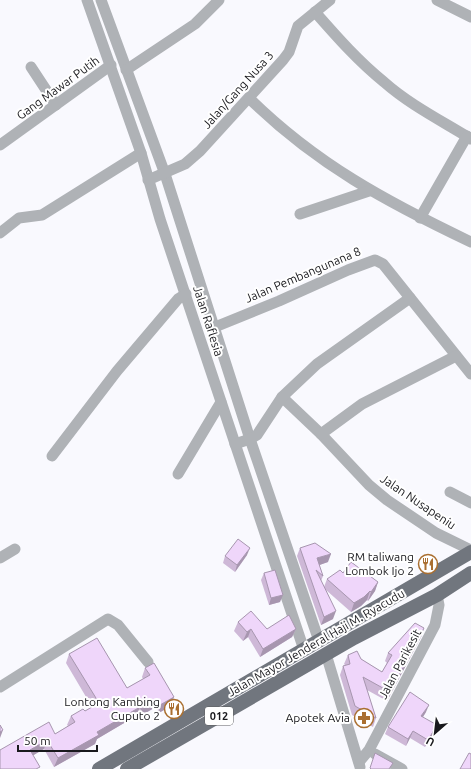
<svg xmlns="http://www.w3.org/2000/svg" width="471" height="769" font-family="Ubuntu,sans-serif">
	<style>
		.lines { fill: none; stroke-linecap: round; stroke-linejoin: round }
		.minor { stroke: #afb2b6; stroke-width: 11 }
		.major { stroke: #71767e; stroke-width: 14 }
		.wall { fill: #ceb8d7 }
		.shaded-wall { fill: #a796af }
		.building { fill: #efd6fa; stroke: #a796af }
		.labels { text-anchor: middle; stroke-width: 4; stroke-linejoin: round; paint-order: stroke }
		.shield { fill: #fff; stroke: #5e5e61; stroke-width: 1 }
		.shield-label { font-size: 11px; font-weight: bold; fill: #19191d }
		.street-label { font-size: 12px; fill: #19191d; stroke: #fff }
		.poi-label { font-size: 12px; fill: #19191d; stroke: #fff; text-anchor: end }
	</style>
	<rect width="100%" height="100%" fill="#f9f9fe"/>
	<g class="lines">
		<g class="minor">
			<path d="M87 0 141 153 160 219 304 650"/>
			<path d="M101 0 165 174 250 439 319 641"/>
			<path d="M437 0 471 17"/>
			<path d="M315 12C337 37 358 61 384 82 410 105 442 121 471 139"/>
			<path d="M31 67 56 105"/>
			<path d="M126 70 195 24 219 0"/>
			<path d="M249 98C316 164 387 202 471 242"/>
			<path d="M0 145 111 65"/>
			<path d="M148 180 185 164 200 151 283 60 289 52 298 26 330 0"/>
			<path d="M300 214 369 191"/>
			<path d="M420 218 467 136"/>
			<path d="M0 233 19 218 42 215 141 153"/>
			<path d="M215 327 279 301 348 270 375 260 383 264 471 374"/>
			<path d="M282 397 321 434 369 485 387 500 436 533 471 550"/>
			<path d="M321 434 362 404 456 356"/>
			<path d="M235 444 250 439 257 435 282 397 317 364 410 298"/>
			<path d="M52 456 117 371 178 299 186 294"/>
			<path d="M178 474 221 402"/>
			<path d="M450 492 471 503"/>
			<path d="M0 558 15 549"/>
			<path d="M326 654 360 767"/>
			<path d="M0 687 108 619 118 625 148 662"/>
			<path d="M375 754 402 769"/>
			<path d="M359 762 369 750 435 625 439 605 437 595"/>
		</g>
		<g class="major">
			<path d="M99 769 471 552"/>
			<path d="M127 769 354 638 437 595 471 573"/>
		</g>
	</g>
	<g class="wall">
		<path d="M300 548 328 562 319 565 323 576 321 581 324 587 327 579 343 573 378 582 375 591 368 601 367 600 361 606 351 612 326 590 333 619 321 625 297 556Z"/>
		<path d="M247 555 235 572 223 563 225 556Z"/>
		<path d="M264 573 280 602 269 605 261 580Z"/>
		<path d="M238 622 267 629H296L292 637 260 657 248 637 243 641 234 631Z"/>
		<path d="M424 628 421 637 387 701 367 690 376 718 373 727 352 715 340 675 343 666 345 665 344 664 348 655 361 659 382 672 387 663 385 661 388 653Z"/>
		<path d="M69 654 127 688 143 679 142 677 145 668 171 706 157 714 154 708 137 718 136 716 97 739 95 744 54 767 44 749 33 755 0 769 55 734 68 726 67 725 71 716 85 711 92 707 66 663Z"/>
		<path d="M426 712 423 717 434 732 425 747 410 738 406 746 385 734 388 727Z"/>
	</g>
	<g class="shaded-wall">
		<path d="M250 548 247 555 235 572 237 565Z"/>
		<path d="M331 554 328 562 314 567 317 558Z"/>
		<path d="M378 582 375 591 368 601 371 592Z"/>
		<path d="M370 591 367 600 361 606 351 612 354 603Z"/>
		<path d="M283 595 280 602 269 605 271 598Z"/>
		<path d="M336 611 333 619 321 625 324 617Z"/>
		<path d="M424 628 421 637 387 701 390 692Z"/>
		<path d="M251 629 248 637 243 641 247 632Z"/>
		<path d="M296 629 292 637 260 657 263 649Z"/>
		<path d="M174 697 171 706 157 714 160 705Z"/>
		<path d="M157 699 154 708 137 718 141 709Z"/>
		<path d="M429 705 426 712 419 723 421 716Z"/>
		<path d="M140 707 136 716 97 739 95 744 54 767 58 758 97 732Z"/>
		<path d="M437 725 434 732 425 747 428 740Z"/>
		<path d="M3 730 0 738V732Z"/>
		<path d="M413 731 410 738 406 746 408 739Z"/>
		<path d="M47 740 44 749 27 759 30 750Z"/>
	</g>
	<g class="building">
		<path d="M238 539 250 548 237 565 225 556Z"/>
		<path d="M315 543 331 554 317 558 323 576 316 570 336 611 324 617 300 548Z"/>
		<path d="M351 562 378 582 371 592 370 591 364 597 354 603 327 579 340 570 343 573Z"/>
		<path d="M275 570 283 595 271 598 264 573Z"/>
		<path d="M251 611 267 629 289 615 296 629 263 649 251 629 247 632 238 622Z"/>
		<path d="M415 623 424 628 390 692 363 677 376 718 355 706 343 666 350 664 348 655 357 651 361 659 382 672 392 655 388 653Z"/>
		<path d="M97 638 127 688 150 675 145 668 154 663 174 697 160 705 157 699 141 709 140 707 97 732 99 735 58 758 47 740 30 750 40 767 36 769H0V750L49 722 55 734 75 722 71 716 83 709 85 711 99 703 69 654Z"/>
		<path d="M410 692 429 705 421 716 437 725 428 740 413 731 408 739 388 727Z"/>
		<path d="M0 725 3 730 0 732Z"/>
		<path d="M375 753 393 763 389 769H371L370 768Z"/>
		<path d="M469 753 471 754V769H460Z"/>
	</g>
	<defs>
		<g id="restaurant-ring" transform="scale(1)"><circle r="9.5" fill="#fff" stroke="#aa6f30" stroke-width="1.5"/><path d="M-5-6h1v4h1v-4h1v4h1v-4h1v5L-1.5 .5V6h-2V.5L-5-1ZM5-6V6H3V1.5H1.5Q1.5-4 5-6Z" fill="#aa6f30"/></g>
		<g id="pharmacy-ring" transform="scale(1)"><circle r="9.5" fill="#fff" stroke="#aa6f30" stroke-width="1.5"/><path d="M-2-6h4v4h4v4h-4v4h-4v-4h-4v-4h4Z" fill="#aa6f30"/></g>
	</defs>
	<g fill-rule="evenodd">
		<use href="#restaurant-ring" x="428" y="564"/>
		<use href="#restaurant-ring" x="174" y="709"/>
		<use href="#pharmacy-ring" x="364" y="718"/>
	</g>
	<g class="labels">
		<rect class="shield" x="205" y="707" width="28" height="18" rx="3"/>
		<g class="shield-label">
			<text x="219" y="720">012</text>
		</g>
		<g class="street-label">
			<text transform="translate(58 88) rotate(-36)" y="4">Gang Mawar Putih</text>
			<text transform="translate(238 90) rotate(-48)" y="4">Jalan/Gang Nusa 3</text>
			<text transform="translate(303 275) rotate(-23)" y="4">Jalan Pembangunana 8</text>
			<text transform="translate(208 321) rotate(72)" y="4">Jalan Raflesia</text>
			<text transform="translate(418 502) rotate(34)" y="4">Jalan Nusapeniu</text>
			<text transform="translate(316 643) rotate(-30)" y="4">Jalan Mayor Jenderal Haji M. Ryacudu</text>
			<text transform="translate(400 664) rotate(-62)" y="4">Jalan Parikesit</text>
		</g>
		<g class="poi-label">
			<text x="414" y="561">RM taliwang<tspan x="414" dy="14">Lombok Ijo 2</tspan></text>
			<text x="160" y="706">Lontong Kambing<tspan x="160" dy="14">Cuputo 2</tspan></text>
			<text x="350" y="722">Apotek Avia</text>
		</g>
	</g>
	<g transform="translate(435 733) rotate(208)" stroke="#ffffff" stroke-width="3" paint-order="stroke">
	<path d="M0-3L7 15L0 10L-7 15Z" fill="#19191d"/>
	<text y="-6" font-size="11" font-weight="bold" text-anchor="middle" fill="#19191d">U</text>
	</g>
	<path d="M18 745v6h79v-6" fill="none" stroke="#19191d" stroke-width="2"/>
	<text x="24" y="745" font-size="12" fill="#19191d" stroke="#ffffff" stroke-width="3" paint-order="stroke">50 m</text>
</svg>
